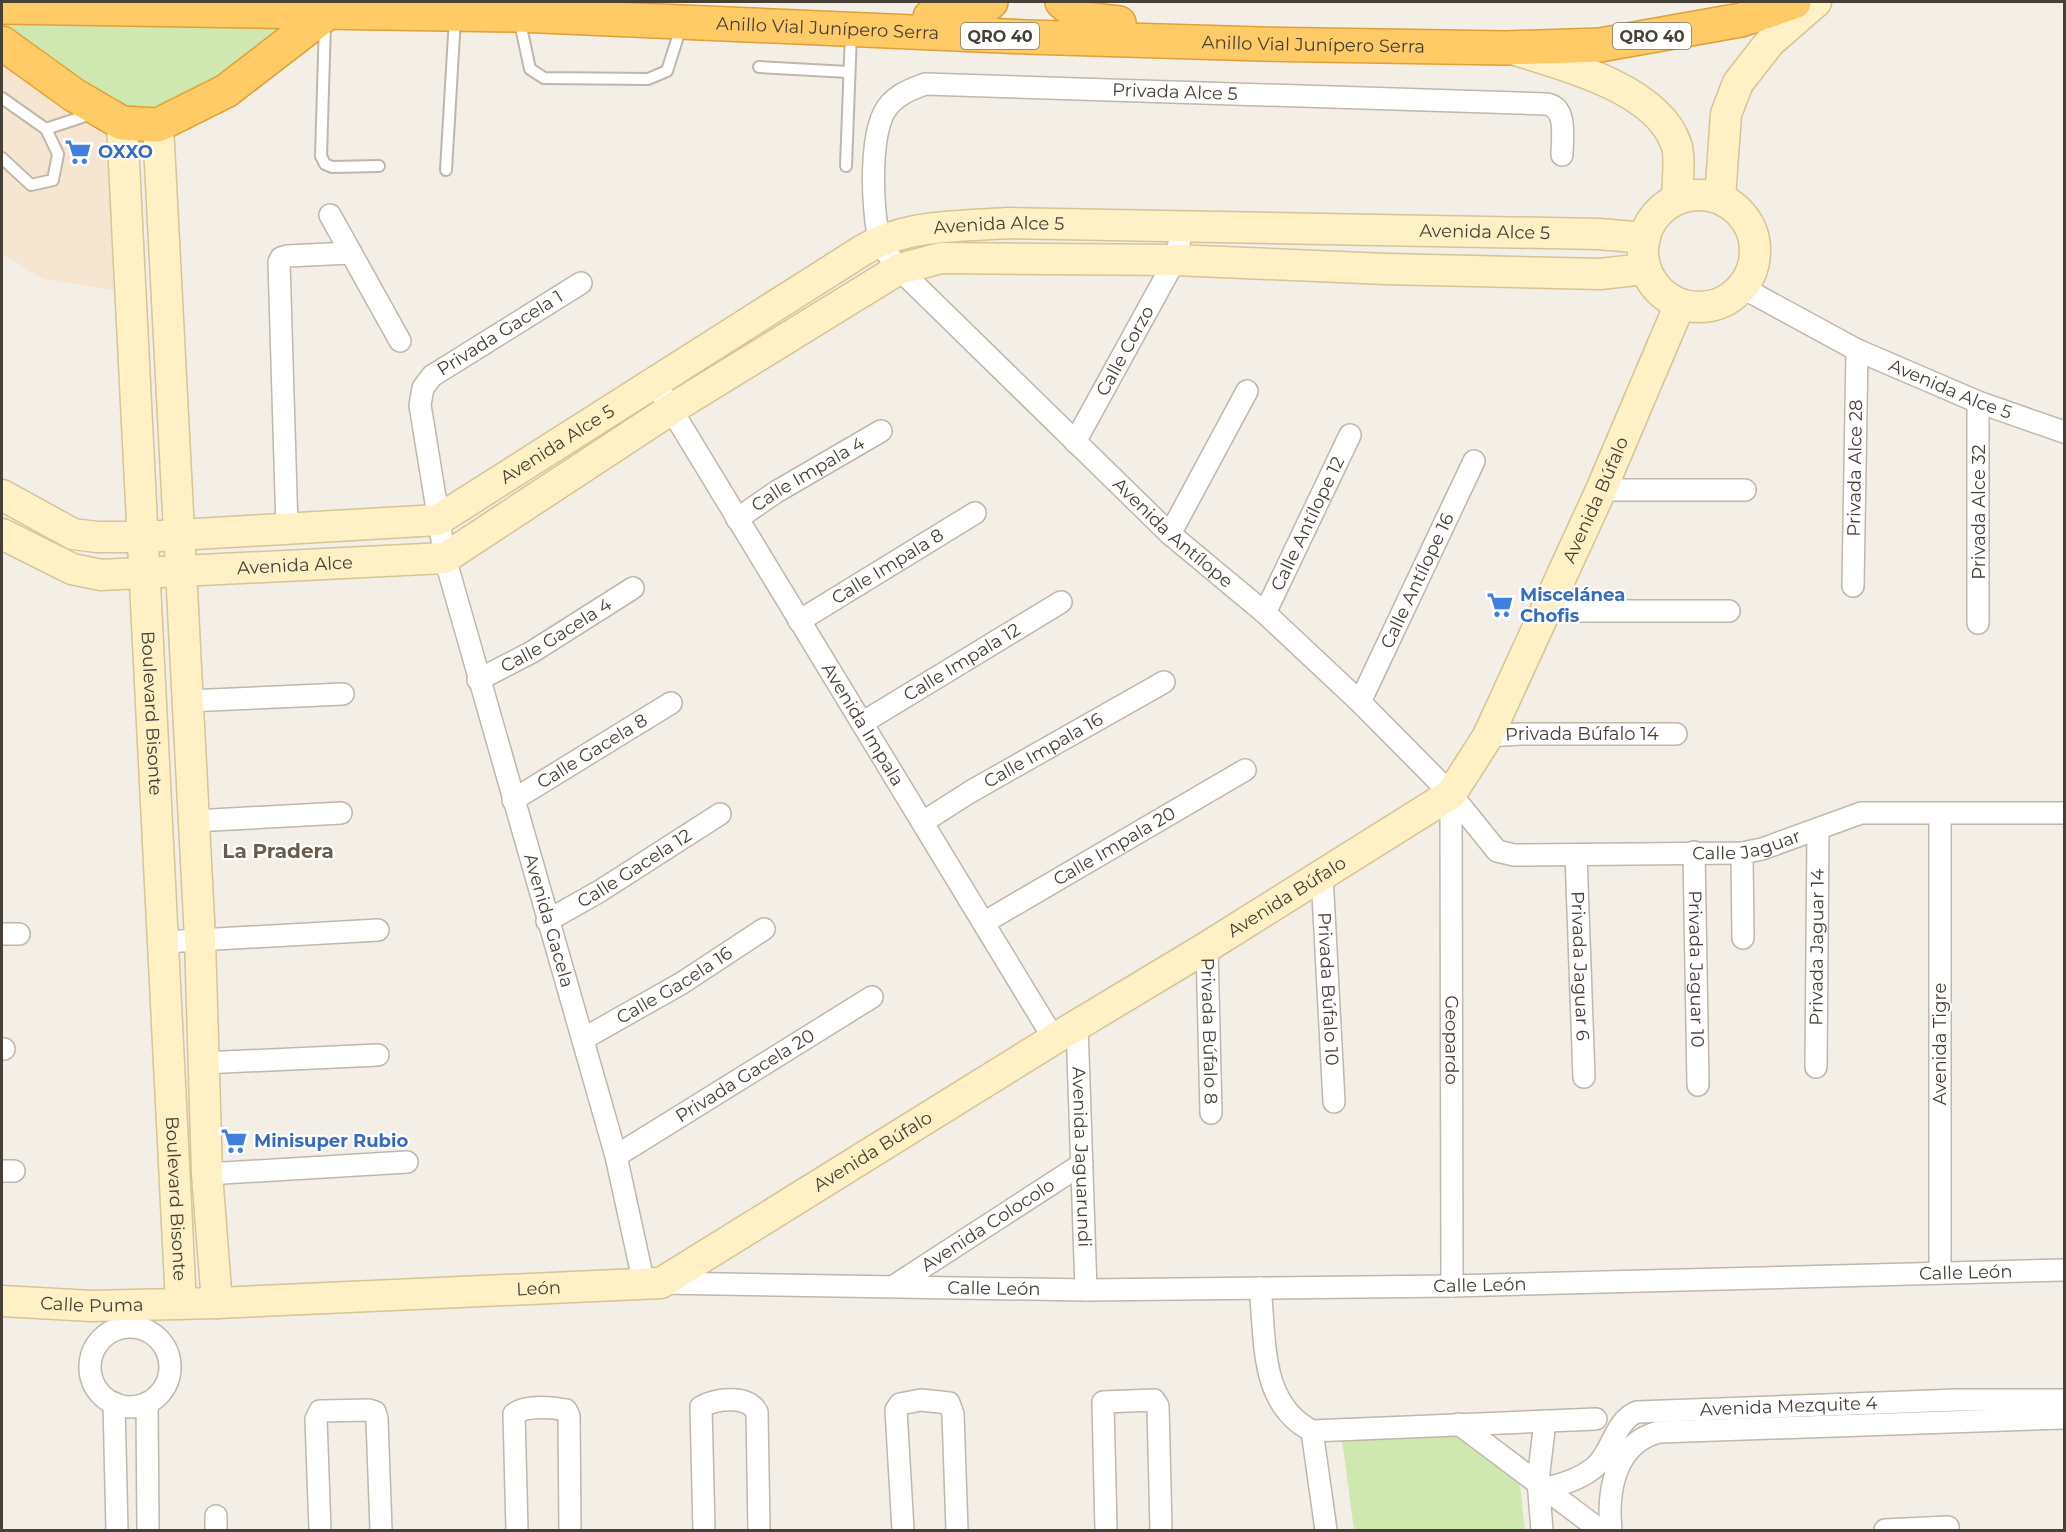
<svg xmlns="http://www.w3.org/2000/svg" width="2066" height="1532" font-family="Montserrat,sans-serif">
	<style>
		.commercial { fill: #f6e6d1 }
		.green { fill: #cfe8af }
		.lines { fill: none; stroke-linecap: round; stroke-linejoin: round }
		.lane-casing { stroke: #bfb7a9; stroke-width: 14 }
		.street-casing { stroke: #bfb7a9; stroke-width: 24 }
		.secondary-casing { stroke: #d4c496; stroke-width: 33 }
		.highway-casing { stroke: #dfa035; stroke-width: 36 }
		.lane { stroke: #fff; stroke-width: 10 }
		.street { stroke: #fff; stroke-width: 21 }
		.secondary { stroke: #fff1c5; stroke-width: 30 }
		.highway { stroke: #ffcb66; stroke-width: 33 }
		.labels { text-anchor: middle; stroke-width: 4.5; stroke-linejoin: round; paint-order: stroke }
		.shield { fill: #fff; stroke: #7e7972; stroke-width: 1.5 }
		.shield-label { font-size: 16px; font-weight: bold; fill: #464036 }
		.street-label { font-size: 18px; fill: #464036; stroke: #fff }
		.shop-label { font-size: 18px; font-weight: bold; fill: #366cbe; stroke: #fff; text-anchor: start }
		.neighbourhood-label { font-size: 20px; font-weight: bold; fill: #695e4d; stroke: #fff }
	</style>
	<rect width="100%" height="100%" fill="#f3efe7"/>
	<path class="commercial" d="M2 43 122 123 129 293 43 279 2 254Z"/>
	<g class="green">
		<path d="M2 7 326 14 158 125 2 43Z"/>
		<path d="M1453 1429 1519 1476 1525 1530H1354L1342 1440Z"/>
	</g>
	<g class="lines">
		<g class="lane-casing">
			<g id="lane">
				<path d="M519 18 530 69 544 78 648 79 667 71 681 27"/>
				<path d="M325 23 321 156 325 164 332 167 379 166"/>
				<path d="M759 67 848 72"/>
				<path d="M2 98 46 129 58 154 53 180 31 185 2 158"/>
				<path d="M46 129 94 113"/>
				<path d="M846 166 851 33"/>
				<path d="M446 170 455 18"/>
			</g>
		</g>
		<g class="street-casing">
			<g id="street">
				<path id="s1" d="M1562 155C1562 138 1568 107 1546 104L925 84C912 89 900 93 890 104 868 127 872 208 879 239 882 249 893 260 899 269L1170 534 1265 613 1360 702 1451 794 1497 851 1514 855 1742 853 1762 849 1861 813H2064"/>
				<path d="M330 215 400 341"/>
				<path id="s2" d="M581 283 432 376 423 388 420 405 445 558 616 1156 644 1284"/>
				<path id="s3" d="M1743 288 1857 350 1978 402 2064 432"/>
				<path id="s4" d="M654 381 1054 1039"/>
				<path id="s5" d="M1075 442 1175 260 1183 227"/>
				<path d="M1601 490H1745"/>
				<path id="s6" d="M737 519 776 492 881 431"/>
				<path d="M287 528 279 262 281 258 287 256 351 253"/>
				<path d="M1170 534 1247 391"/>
				<path id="s7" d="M1853 586 1857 350"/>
				<path d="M1546 611H1729"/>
				<path id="s8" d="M1265 613 1350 435"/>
				<path id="s9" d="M799 621 975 513"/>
				<path d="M1978 623V402"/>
				<path id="s10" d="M478 680 532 652 633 588"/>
				<path d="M187 701 343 694"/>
				<path id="s11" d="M1360 702 1474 461"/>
				<path id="s12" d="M862 723 1061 602"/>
				<path id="s13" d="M1488 736 1520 734H1676"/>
				<path id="s14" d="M1451 794 1452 1286"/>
				<path id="s15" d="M513 800 671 703"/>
				<path d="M194 821 341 813"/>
				<path id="s16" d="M923 822 970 792 1164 682"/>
				<path id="s17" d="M1694 852 1698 1085"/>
				<path d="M1742 853 1743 938"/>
				<path id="s18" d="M1576 855 1584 1077"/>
				<path id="s19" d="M1322 875 1334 1102"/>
				<path id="s20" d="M547 921 600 891 720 814"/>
				<path id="s21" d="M985 922 1245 770"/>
				<path d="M2 934H19"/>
				<path d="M163 942 378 930"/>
				<path id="s22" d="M1207 947 1211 1113"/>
				<path id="s23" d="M1077 1025 1086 1290"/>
				<path id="s24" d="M583 1039 682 983 764 929"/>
				<path d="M2 1049H4"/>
				<path d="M203 1063 378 1055"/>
				<path id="s25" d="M1816 1067 1818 829"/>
				<path id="s26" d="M616 1156 872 997"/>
				<path d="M2 1171H14"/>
				<path d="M207 1174 407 1162"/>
				<path d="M1940 1273V814"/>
				<path id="s27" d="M661 1283 1086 1290 1452 1286 2064 1270"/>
				<path id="s28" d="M894 1286 1082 1164"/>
				<path d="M1260 1288C1266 1340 1259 1404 1312 1431L1596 1419"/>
				<circle cx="130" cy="1367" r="40"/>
				<path d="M114 1403 117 1530"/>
				<path d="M147 1403 148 1530"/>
				<path d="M1459 1424 1600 1530"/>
				<path d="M1312 1431 1326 1530"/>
				<path id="s29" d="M1546 1488C1565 1484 1584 1478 1598 1464 1613 1448 1616 1420 1637 1412L1957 1400H2064"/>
				<path d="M216 1516V1530"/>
				<path d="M320 1530 316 1419 320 1411 369 1410 375 1412 377 1419 381 1530"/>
				<path d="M517 1530 514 1414C525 1405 553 1407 566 1410L569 1416 570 1530"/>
				<path d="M704 1530 701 1407C717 1398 748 1395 757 1412L759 1530"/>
				<path d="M903 1530 896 1410 900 1404 921 1400 949 1403 953 1414 957 1530"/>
				<path d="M1106 1530 1103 1402 1154 1400 1158 1406 1161 1530"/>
				<path d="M1542 1530 1538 1481 1545 1421"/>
				<path d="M1611 1530C1607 1491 1615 1443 1659 1432L2064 1418"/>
				<path d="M1885 1530 1948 1527"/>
			</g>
		</g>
		<g class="secondary-casing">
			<g id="secondary">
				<path d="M1518 51C1566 65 1658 90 1676 144 1681 156 1677 185 1677 199"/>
				<path id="s30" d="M122 123 181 1304"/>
				<path d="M158 125 200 939 207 1174 217 1303"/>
				<circle cx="1699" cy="251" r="56"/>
				<path d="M1720 198 1726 114 1738 83 1770 42 1816 2"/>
				<path id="s31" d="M2 495 73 534 97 537H143L438 520 863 250C907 224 957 227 1007 223L1599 234 1645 238"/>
				<path id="s32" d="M2 534 72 569 101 575 445 558 670 410 899 269 941 258 1175 260 1386 269 1600 274 1644 269"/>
				<path id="s33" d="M2 1301 92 1306 217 1303 661 1283 1054 1039 1207 947 1451 794 1488 736 1601 490 1680 304"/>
			</g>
		</g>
		<g class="highway-casing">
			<g id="highway">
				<path d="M1062 2 1083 19 1119 23"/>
				<path id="s34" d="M2 7 518 15 1027 37 1261 44 1506 48 1600 45 1741 20 1794 2"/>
				<path d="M930 17C951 17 976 17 991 2"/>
				<path d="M2 43 74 95 122 123 158 125 226 91 326 14"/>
			</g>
		</g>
		<use href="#lane" class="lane"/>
		<use href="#street" class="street"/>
		<use href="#secondary" class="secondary"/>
		<use href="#highway" class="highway"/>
	</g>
	<defs>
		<g id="supermarket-bare" transform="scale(2.07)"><path d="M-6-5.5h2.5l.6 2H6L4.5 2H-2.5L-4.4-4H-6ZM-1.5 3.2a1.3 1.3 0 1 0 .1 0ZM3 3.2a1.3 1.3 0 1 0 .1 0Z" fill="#3f7fe0" stroke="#fff" stroke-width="2.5" paint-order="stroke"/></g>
	</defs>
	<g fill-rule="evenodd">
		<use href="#supermarket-bare" x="78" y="152"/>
		<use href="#supermarket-bare" x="1500" y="605"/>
		<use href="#supermarket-bare" x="234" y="1141"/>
	</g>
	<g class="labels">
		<g class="shield">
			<rect x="961" y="23" width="78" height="26" rx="4.5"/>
			<rect x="1613" y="23" width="78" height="26" rx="4.5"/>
		</g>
		<g class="shield-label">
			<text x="1000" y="42">QRO 40</text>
			<text x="1652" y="42">QRO 40</text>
		</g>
		<g class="street-label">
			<text dy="6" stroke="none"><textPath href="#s34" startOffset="826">Anillo Vial Junípero Serra</textPath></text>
			<text dy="6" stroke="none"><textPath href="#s34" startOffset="1312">Anillo Vial Junípero Serra</textPath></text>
			<text transform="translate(1175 92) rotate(2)" y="6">Privada Alce 5</text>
			<text dy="6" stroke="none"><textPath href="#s31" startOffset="1090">Avenida Alce 5</textPath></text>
			<text dy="6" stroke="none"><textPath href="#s31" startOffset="1576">Avenida Alce 5</textPath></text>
			<text transform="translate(500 333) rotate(-32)" y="6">Privada Gacela 1</text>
			<text dy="6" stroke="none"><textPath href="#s5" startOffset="104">Calle Corzo</textPath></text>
			<text dy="6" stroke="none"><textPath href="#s3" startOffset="231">Avenida Alce 5</textPath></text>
			<text dy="6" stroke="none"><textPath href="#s31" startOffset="588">Avenida Alce 5</textPath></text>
			<text dy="6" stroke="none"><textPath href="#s7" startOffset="118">Privada Alce 28</textPath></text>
			<text dy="6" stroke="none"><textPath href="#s6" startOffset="84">Calle Impala 4</textPath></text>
			<text dy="6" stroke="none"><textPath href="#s33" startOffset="1917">Avenida Búfalo</textPath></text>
			<text transform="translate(1979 512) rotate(-90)" y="6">Privada Alce 32</text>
			<text dy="6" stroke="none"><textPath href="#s8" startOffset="99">Calle Antílope 12</textPath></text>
			<text dy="6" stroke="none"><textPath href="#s1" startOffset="1276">Avenida Antílope</textPath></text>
			<text dy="6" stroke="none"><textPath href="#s32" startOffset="302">Avenida Alce</textPath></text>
			<text dy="6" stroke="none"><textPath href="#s9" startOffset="104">Calle Impala 8</textPath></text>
			<text dy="6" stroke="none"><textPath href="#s11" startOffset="134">Calle Antílope 16</textPath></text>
			<text dy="6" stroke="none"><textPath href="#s10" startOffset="90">Calle Gacela 4</textPath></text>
			<text dy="6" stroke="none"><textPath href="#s12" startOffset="117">Calle Impala 12</textPath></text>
			<text dy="6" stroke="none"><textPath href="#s30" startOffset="591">Boulevard Bisonte</textPath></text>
			<text dy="6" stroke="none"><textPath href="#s4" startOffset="402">Avenida Impala</textPath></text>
			<text dy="6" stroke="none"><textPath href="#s13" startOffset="94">Privada Búfalo 14</textPath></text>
			<text dy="6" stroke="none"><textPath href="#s16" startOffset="140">Calle Impala 16</textPath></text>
			<text dy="6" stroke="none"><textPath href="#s15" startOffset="93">Calle Gacela 8</textPath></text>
			<text dy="6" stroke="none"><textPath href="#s1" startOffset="1982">Calle Jaguar</textPath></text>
			<text dy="6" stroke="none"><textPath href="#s21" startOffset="150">Calle Impala 20</textPath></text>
			<text dy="6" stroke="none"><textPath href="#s20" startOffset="102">Calle Gacela 12</textPath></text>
			<text dy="6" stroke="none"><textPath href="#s33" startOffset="1395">Avenida Búfalo</textPath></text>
			<text dy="6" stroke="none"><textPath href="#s2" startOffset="740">Avenida Gacela</textPath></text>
			<text dy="6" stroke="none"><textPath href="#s25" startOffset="120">Privada Jaguar 14</textPath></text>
			<text dy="6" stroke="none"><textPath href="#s18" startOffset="111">Privada Jaguar 6</textPath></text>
			<text dy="6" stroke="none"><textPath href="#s17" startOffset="117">Privada Jaguar 10</textPath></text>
			<text dy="6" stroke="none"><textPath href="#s24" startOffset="106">Calle Gacela 16</textPath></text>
			<text dy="6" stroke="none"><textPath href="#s19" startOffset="114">Privada Búfalo 10</textPath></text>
			<text dy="6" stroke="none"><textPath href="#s22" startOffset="84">Privada Búfalo 8</textPath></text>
			<text dy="6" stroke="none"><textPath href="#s14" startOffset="246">Geopardo</textPath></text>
			<text transform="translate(1940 1044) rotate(-90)" y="6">Avenida Tigre</text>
			<text dy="6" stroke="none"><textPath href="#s26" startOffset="152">Privada Gacela 20</textPath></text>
			<text dy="6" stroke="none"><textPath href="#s33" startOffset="909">Avenida Búfalo</textPath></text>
			<text dy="6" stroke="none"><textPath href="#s23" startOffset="132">Avenida Jaguarundi</textPath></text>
			<text dy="6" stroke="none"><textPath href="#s30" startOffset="1077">Boulevard Bisonte</textPath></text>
			<text dy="6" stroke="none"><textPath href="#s28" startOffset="112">Avenida Colocolo</textPath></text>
			<text dy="6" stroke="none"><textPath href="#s27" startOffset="1305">Calle León</textPath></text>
			<text dy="6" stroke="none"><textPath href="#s27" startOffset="819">Calle León</textPath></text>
			<text dy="6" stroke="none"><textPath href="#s27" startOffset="333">Calle León</textPath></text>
			<text dy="6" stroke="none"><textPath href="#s33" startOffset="537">León</textPath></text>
			<text dy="6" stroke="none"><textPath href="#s33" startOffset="90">Calle Puma</textPath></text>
			<text dy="6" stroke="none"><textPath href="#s29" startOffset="276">Avenida Mezquite 4</textPath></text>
		</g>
		<g class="shop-label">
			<text x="98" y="158">OXXO</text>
			<text x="1520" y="601">Miscelánea<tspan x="1520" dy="21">Chofis</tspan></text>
			<text x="254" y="1147">Minisuper Rubio</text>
		</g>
		<g class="neighbourhood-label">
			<text x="278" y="858">La Pradera</text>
		</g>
	</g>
	<rect width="2066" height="1532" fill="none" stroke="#464036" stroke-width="6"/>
</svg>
